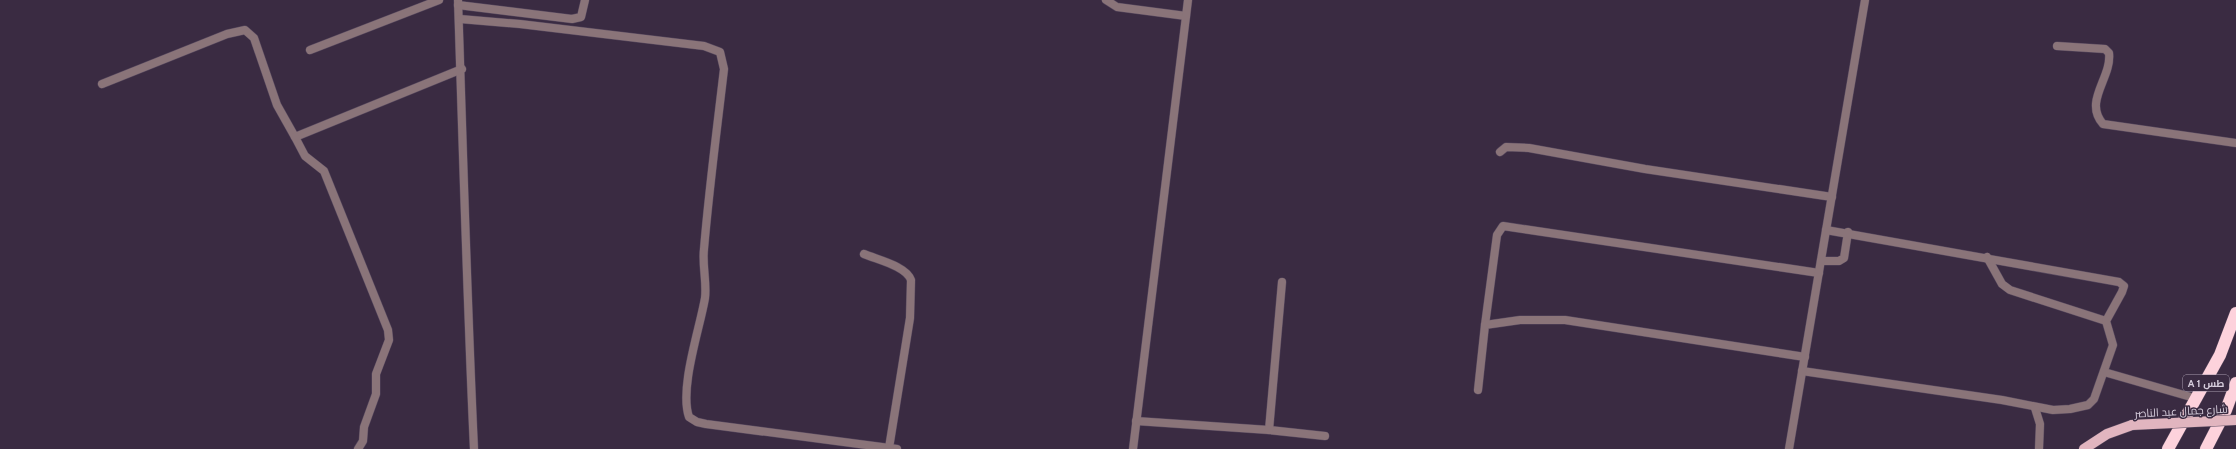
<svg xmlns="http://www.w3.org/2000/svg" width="2236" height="449" font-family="Overpass,Cairo,sans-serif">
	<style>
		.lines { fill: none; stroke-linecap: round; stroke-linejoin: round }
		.minor-casing { stroke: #56485e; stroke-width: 9 }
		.major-casing { stroke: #56485e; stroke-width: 11 }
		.highway-casing { stroke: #56485e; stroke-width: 13 }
		.minor { stroke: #8a7479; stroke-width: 8 }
		.major { stroke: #e1b5bf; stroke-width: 10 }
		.highway { stroke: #fdd2dc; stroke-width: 12 }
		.major-bridge-casing { stroke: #56485e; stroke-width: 11; stroke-linecap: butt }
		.major-bridge { stroke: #e1b5bf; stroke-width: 10 }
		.labels { text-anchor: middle; stroke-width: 3; stroke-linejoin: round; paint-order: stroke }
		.shield { fill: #3a2b42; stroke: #a89dae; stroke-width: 1 }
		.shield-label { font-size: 10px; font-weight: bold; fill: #d7cedd }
		.street-label { font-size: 11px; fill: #d7cedd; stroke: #3a2b42 }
	</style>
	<rect width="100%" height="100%" fill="#3a2b42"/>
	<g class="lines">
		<g class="minor-casing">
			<g id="minor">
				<path d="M458 0C463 150 467 299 474 449"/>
				<path d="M1106 0 1117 7 1186 16"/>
				<path d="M458 5 572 19 581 17 585 0"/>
				<path d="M460 19 520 24 704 46 720 52 724 69C717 129 709 189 704 249 702 265 707 282 705 298 700 328 679 388 689 417L697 422 706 424 897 449"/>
				<path d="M2057 46 2105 49 2109 53C2112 78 2083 101 2103 124L2236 143"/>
				<path d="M310 50 439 0"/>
				<path d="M102 84 227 34 245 30 254 38 277 105 295 137 462 69"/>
				<path d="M295 137 305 156 324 171 388 330 389 340 376 374V394L364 427 363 441 358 449"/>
				<path d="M1500 152 1506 147 1529 148 1645 169 1832 197"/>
				<path d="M864 254C878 260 906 266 911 280L910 318 889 448"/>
				<path d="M1987 257 2002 284 2010 290 2106 321"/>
				<path d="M1821 261H1839L1844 258 1848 232"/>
				<path d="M1485 325 1497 235 1503 226 1819 273"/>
				<path d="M1802 371 2002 400 2053 410 2070 409 2088 405 2094 399 2113 345 2106 321 2122 292 2124 286 2119 282 1826 230"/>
				<path d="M2104 372 2198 399"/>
				<path d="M1478 390 1485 325 1520 320H1565L1805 357"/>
				<path d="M2035 408 2040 424 2039 449"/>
				<path d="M1136 421 1269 430 1325 436"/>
				<path d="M1269 430 1282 282"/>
				<path d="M1133 449 1188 0"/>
				<path d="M1789 449 1865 0"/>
			</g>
		</g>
		<g class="major-casing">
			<path id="major" d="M2084 449 2107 434 2132 425"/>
		</g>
		<g class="highway-casing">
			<g id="highway">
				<path d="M2168 449 2220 355 2236 313"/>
				<path d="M2206 449 2226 410 2236 383"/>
			</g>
		</g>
		<use href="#minor" class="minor"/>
		<use href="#major" class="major"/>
		<use href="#highway" class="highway"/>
		<g class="major-bridge-casing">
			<path id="major-bridge" d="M2132 425 2236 420"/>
		</g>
		<use href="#major-bridge" class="major-bridge"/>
	</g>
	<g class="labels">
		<rect class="shield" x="2183" y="375" width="46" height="16" rx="3"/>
		<g class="shield-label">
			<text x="2206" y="387">A 1 طس</text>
		</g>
		<g class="street-label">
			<text transform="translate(2181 411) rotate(-3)" y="4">شارع جمال عبد الناصر</text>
		</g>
	</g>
</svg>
